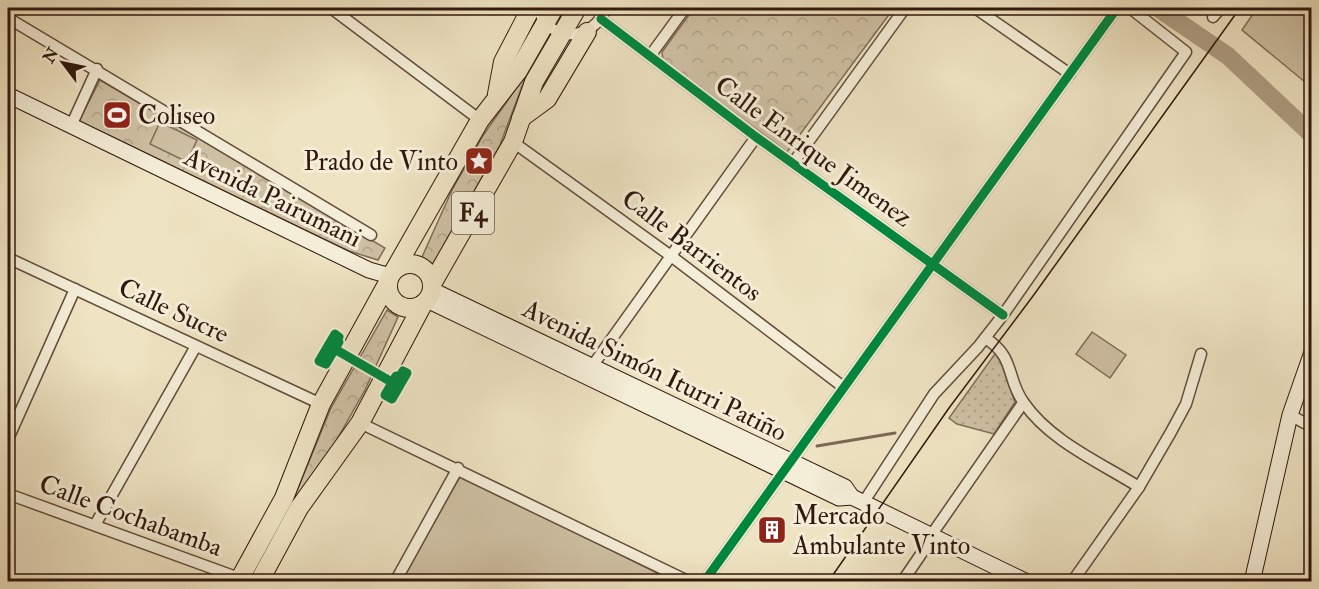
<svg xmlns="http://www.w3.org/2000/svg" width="1319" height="589" font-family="'IM FELL Double Pica',serif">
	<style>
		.grass { fill: url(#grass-dots); stroke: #806c58; stroke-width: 1.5 }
		.park { fill: url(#park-crowns); stroke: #806c58; stroke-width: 1.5 }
		.pitch { fill: #cec0a3; stroke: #806c58; stroke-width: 1.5 }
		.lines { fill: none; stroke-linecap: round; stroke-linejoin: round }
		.stream { stroke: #7c6854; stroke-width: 3 }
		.river { stroke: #ae9e84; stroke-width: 18 }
		.street-casing { stroke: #604b3a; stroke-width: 13 }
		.secondary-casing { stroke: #31180d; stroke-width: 17 }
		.highway-casing { stroke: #31180d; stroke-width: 20 }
		.street { stroke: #f4edd7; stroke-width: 10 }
		.secondary { stroke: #f4edd7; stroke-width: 15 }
		.highway { stroke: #eee3c2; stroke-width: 18 }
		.tram { stroke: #31180d; stroke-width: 1.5 }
		.cycleway-casing { stroke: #f4edd7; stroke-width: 13 }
		.cycleway { stroke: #00873e; stroke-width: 9 }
		.labels { text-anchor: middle; stroke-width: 6; stroke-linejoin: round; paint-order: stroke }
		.shield { fill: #f4edd7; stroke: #6c584a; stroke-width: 1.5 }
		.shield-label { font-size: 24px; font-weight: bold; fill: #31180d }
		.poi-label { font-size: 26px; fill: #31180d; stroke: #f4edd7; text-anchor: start }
		.street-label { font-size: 26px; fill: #31180d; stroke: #f4edd7 }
	</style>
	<defs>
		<pattern id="grass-dots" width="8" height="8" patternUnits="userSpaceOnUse" patternTransform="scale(1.5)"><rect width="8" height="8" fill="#cec0a3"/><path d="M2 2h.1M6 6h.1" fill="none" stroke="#b1a48b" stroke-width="1.8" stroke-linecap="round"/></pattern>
		<pattern id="park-crowns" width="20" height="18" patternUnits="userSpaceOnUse" patternTransform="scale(1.5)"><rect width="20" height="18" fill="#cec0a3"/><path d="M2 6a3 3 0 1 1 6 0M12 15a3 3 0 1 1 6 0" fill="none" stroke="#b1a48b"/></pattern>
	</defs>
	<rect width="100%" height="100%" fill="#eee3c2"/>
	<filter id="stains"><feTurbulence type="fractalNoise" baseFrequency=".00333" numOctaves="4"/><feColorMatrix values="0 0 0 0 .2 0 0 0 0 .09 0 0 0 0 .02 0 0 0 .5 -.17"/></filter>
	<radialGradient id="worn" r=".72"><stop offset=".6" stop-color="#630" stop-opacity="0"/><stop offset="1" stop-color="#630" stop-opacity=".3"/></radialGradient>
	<path class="grass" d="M997 351 1015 402 994 434 957 424 949 418Z"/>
	<g class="park">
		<path d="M694 8H894L787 152 663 60 662 52Z"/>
		<path d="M527 73 500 145 433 264 422 257 452 190 484 134Z"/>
		<path d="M100 80 385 248 378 260 349 251 79 121Z"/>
		<path d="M387 310 398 317 365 390 336 441 292 503 331 408Z"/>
	</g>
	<g class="pitch">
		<path d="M1257 8H1311V87L1242 30Z"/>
		<path d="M160 122 197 140 187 162 150 144Z"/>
		<path d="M1092 332 1126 355 1110 378 1076 354Z"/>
		<path d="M461 475 673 581 400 582Z"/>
	</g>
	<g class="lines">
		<path class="stream" d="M817 446 895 433"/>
		<path class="river" d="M1158 8 1228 56 1312 135"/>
		<g class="street-casing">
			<g id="street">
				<path d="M331 8 480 120"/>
				<path d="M538 8C549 44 593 42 606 8"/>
				<path d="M975 8 1070 74"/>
				<path d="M1213 17 1221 8"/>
				<path d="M8 18 371 235"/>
				<path d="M601 19 756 137 1003 315"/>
				<path d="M650 56 685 8"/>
				<path d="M71 126 97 69"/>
				<path d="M513 142 671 256 842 386"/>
				<path d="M793 163 905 8"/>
				<path d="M8 258 321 404"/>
				<path d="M985 338C1016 357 1006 379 1024 403 1050 441 1101 463 1139 487"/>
				<path d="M588 372 756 137"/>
				<path d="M1290 415 1312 427"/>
				<path d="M360 423 690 582"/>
				<path d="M8 439 75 289"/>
				<path d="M8 494 239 578"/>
				<path d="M863 503 934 394 978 347 1003 315 1186 52 1130 8"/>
				<path d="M95 525 196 346"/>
				<path d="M930 537 1023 403"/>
				<path d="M395 582 458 468"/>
				<path d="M704 582 1117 8"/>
				<path d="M902 582 932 538"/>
				<path d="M1072 582 1139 487 1171 432 1186 404 1201 354"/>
			</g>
		</g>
		<g class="secondary-casing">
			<g id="secondary">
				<path d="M8 95 369 270 390 276"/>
				<path d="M432 290 845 487 852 497"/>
				<path d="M427 300 839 498 852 497 1027 582"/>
				<path d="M1252 582 1290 415 1312 352"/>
			</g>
		</g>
		<g class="highway-casing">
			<g id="highway">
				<path d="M497 94 503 62 531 8"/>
				<path d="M521 118 547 99 587 32"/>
				<circle cx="410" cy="286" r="22"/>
				<path d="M395 269 480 120 518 71 554 8"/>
				<path d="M432 284 513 142 534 82 577 8"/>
				<path d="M238 582 284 498 321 404 387 284"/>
				<path d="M259 582 299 508 360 423 423 304"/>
			</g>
		</g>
		<use href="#street" class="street"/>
		<use href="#secondary" class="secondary"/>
		<use href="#highway" class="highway"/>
		<path class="tram" d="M828 582 949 408 1033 296 1240 8"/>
		<g class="cycleway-casing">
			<g id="cycleway">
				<path d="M601 19 756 137 1003 315"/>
				<path d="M339 342 326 364 319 361 335 334 339 337 333 348 395 384 403 371 407 373 392 399 385 395 396 376"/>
				<path d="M704 582 1117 8"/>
			</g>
		</g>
		<use href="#cycleway" class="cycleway"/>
	</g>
	<defs>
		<g id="stadium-square" transform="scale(1.5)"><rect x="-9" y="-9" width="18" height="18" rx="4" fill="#8f2418" stroke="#f4edd7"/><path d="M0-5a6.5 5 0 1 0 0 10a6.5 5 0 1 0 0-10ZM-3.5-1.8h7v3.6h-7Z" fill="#fff"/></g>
		<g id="sight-square" transform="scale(1.5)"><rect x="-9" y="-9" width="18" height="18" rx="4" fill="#8f2418" stroke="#f4edd7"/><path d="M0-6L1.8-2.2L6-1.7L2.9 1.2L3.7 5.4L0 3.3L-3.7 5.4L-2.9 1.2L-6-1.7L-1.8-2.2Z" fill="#fff"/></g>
		<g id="building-square" transform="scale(1.5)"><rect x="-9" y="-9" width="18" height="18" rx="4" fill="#8f2418" stroke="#f4edd7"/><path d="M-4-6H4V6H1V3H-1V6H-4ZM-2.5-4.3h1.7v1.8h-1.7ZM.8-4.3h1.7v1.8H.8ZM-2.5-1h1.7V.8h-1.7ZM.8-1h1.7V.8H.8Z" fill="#fff"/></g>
	</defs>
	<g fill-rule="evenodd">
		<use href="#stadium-square" x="117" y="115"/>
		<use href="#sight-square" x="479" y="161"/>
		<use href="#building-square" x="772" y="530"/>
	</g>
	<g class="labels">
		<rect class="shield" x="452" y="192" width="42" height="42" rx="4.5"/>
		<g class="shield-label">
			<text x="473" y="221">F4</text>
		</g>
		<g class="poi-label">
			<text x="138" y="124">Coliseo</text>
			<text x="458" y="170" text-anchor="end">Prado de Vinto</text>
			<text x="793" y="524">Mercado<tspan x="793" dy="30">Ambulante Vinto</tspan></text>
		</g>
		<g class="street-label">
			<text transform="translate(814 151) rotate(36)" y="9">Calle Enrique Jimenez</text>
			<text transform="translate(273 197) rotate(26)" y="9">Avenida Pairumani</text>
			<text transform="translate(692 245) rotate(37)" y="9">Calle Barrientos</text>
			<text transform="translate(174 310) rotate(25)" y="9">Calle Sucre</text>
			<text transform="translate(655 370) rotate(26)" y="9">Avenida Simón Iturri Patiño</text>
			<text transform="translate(131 515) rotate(20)" y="9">Calle Cochabamba</text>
		</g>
	</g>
	<rect width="1319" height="589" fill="none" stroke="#eee3c2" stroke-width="30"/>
	<rect x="9" y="9" width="1301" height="571" fill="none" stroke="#31180d" stroke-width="3"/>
	<rect x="15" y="15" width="1289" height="559" fill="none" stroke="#31180d" stroke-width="1.5"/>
	<g transform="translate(63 63) rotate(302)" stroke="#f4edd7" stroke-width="4.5" paint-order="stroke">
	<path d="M0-4.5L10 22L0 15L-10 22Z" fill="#31180d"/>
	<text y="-9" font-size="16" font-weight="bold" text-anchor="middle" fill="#31180d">N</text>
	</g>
	<rect width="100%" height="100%" filter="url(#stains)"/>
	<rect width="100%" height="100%" fill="url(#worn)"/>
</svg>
